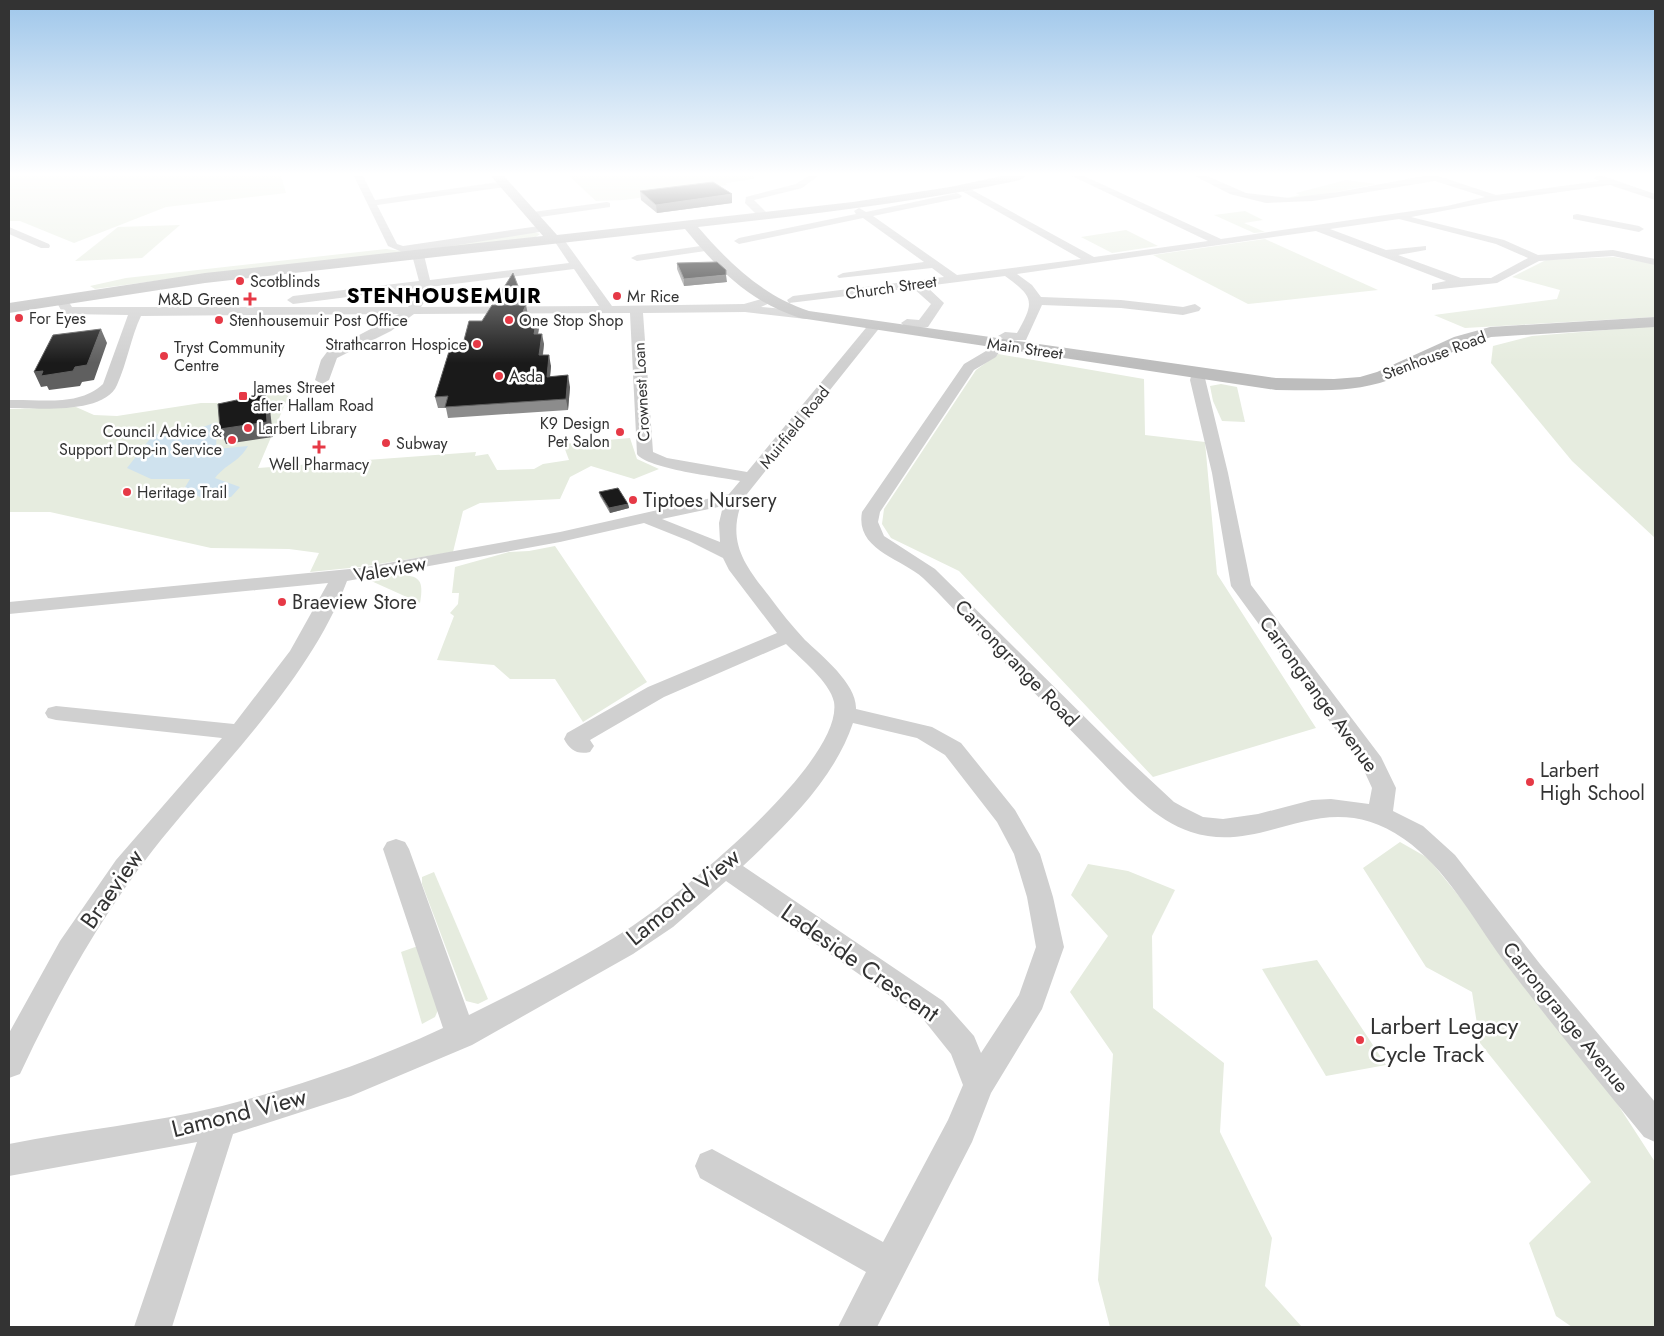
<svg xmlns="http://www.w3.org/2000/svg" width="1664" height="1336" font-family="Jost,sans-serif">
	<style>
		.green { fill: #e6ecdf }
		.water { fill: #cfe2ee }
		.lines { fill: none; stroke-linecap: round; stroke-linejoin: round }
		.street { fill: #d0d0d0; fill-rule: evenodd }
		.secondary { fill: #bdbdbd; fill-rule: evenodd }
		.wall { fill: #8c8c8c }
		.shaded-wall { fill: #5f5f5f }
		.building { fill: #1a1a1a; stroke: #5f5f5f }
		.poi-dot { fill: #e63946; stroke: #fff; stroke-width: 2 }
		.labels { text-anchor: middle; stroke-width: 5; stroke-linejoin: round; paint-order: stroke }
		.far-poi-label { font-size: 16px; fill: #333; stroke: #fff; text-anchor: start }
		.far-street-label { font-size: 16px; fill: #333; stroke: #fff }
		.poi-label { font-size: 20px; fill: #333; stroke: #fff; text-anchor: start }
		.street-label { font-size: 20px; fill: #333; stroke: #fff }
		.far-district-label { font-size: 21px; font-weight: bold; letter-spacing: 1px; fill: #000; stroke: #fff }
		.near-street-label { font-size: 24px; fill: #333; stroke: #fff }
		.near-poi-label { font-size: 24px; fill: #333; stroke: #fff; text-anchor: start }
	</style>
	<rect width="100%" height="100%" fill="#fff"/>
	<g class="green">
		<path d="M9 176H281L286 193 166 207 74 243 20 221H9Z"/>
		<path d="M569 176H754V179L726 183 727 185 624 200 596 201Z"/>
		<path d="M1346 180 1376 184 1297 200 1281 199 1300 195 1296 193Z"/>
		<path d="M1245 211 1263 220 1244 223 1265 232 1254 233 1214 215Z"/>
		<path d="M180 225 142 258 75 261 118 227Z"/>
		<path d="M1126 230 1158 246 1112 253 1081 237Z"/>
		<path d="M534 232 540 234 533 239 192 276 95 289 90 286 126 278 386 249 402 251Z"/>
		<path d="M1265 239 1378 290 1248 304 1153 255Z"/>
		<path d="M1614 257 1655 264V317L1465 328 1434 315 1557 299 1560 290 1512 277 1546 260Z"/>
		<path d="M1655 326V538L1572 461 1491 363 1493 346 1532 336Z"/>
		<path d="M998 354 1144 379 1145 435 1205 442 1217 574 1316 728 1153 777 959 571 891 538 882 524 884 509 976 370Z"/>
		<path d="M1221 384 1237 387 1245 422 1222 421 1213 401 1210 386Z"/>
		<path d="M291 390 258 468 476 452 475 456 488 454 497 470 534 469 543 464 569 460 563 444 630 438 637 459 659 469 634 479 591 466 570 477 560 499 480 503 463 511 453 552 360 567 310 572 319 553 289 549 211 548 50 512H9V409L76 407 94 415 117 416 201 403H225Z"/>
		<path d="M555 546 647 682 583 722 555 679H510L494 665 437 660 454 616 450 613 458 604 459 593H452L455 567 509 552 529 551Z"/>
		<path d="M397 575C420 575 424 580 420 603L369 580Z"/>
		<path d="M1400 842 1428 858 1578 1043 1655 1162V1327H1572L1556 1316 1529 1243 1591 1182 1480 1043 1472 992 1426 967 1363 868Z"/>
		<path d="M1088 864 1128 871 1175 890 1152 936 1153 1008 1224 1063 1220 1132 1272 1238 1265 1286 1302 1327H1110L1098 1280 1113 1054 1070 992 1108 936 1071 895Z"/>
		<path d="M434 872 488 999 478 1004 466 1001 422 884V877Z"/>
		<path d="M418 946 438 1010 435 1017 422 1024 401 952Z"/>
		<path d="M1317 960 1386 1065 1326 1076 1262 969Z"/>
	</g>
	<path class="water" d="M217 422 216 449 248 446C238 463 227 463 215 478L240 487 231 497 202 498 184 489 190 479H151L127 468 153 435 200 428Z"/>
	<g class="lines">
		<g class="street">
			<path d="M354 176H363L375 200 505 181 510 184 505 187 377 205 397 244 403 246 546 225 551 228 546 231 414 252H402L388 246Z"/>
			<path d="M808 176H818L802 188 754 200 769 215V219H761L745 203 746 197 796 184Z"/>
			<path d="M1072 176H1084L1221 239 1447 206 1485 197 1435 181 1313 201 1266 203 1230 194 1195 176H1207L1246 193 1289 198 1338 192 1424 176H1438L1496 195 1599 181 1594 178 1596 176H1603L1655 194V200L1610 185 1495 201 1411 217 1504 240 1538 255 1613 250 1655 259V265L1613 256 1539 261 1497 283 1432 290V284L1446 281 1316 231 1017 274 1032 285 1041 297 1121 300 1183 307 1195 304 1201 308 1199 311 1183 315 1121 308 1042 305 1026 340H1005L998 336 1005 332 1017 333C1035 302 1034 297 1005 276L926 286 944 303 928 327C920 329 906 329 901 323L907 319 919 320 931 304 913 288 789 303 787 300 793 296 944 277 932 268 839 278 837 276 843 273 924 262 863 218 739 244 734 241 739 238 856 214 854 211 859 208 866 212 957 193 962 196 960 198 873 216 957 275 1081 259 960 190 958 188 963 185 1094 257 1208 241ZM1399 219 1496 244 1528 258 1491 278H1461L1398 255 1426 250V246L1386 250 1330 229Z"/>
			<path d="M607 202 610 203V207L533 218 528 215 533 212Z"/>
			<path d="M1577 214 1639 226 1644 229 1639 232 1573 219V215Z"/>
			<path d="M9 227 49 244 50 246 49 248H41L9 234Z"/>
			<path d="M558 236 562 237 612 306 744 304 768 297 774 301 761 307 806 311 812 315 806 319 745 312 643 313 653 452 667 458 747 472 870 323 875 322 881 326 743 499C726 541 744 564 769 596 780 611 792 626 805 640 822 656 857 684 856 709L932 727 961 743 1015 810 1040 854 1053 897 1064 947 1042 1009 991 1093 972 1142 877 1327H838L866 1272 700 1178 695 1166 700 1154 712 1149 883 1242 948 1120 963 1085 951 1054 923 1019 726 881 673 927 633 954 472 1045 351 1096 233 1134 172 1327H134L197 1142 9 1176V1144C79 1130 152 1123 222 1106 298 1087 372 1061 443 1028L383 849 387 842 396 839 405 842 409 849 469 1015C523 988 578 961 628 929 676 898 844 762 834 702 830 682 800 658 786 644L664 697 590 740 594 746 590 752C577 755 570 750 564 739L567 733 648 687 777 633 729 570 723 558 689 541 644 523 560 542 347 581C309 682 219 766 153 850 99 919 57 995 20 1074L9 1078V1033L60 941 116 860 222 738 56 720 48 718 45 713 48 708 56 706 234 724 290 651 328 583 9 614V602L360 568 560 532 729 494 740 481C720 477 647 469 637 454L630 313 414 314 391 331 337 358 329 380 322 384 315 380 321 360 327 352 399 314 141 316C131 337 127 363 117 385 104 415 36 408 9 408V400C40 399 79 407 103 384L128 315 66 314 62 312 55 299 57 296H65L72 307H408L415 298 418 288 293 304 287 300 293 296 419 281 412 255 418 252 424 255 430 280 569 263 553 239ZM574 269 599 306 421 307 427 298 430 287ZM723 506 719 523 720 542 662 519ZM853 723 917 738 945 755 997 822 1014 854 1027 897 1036 947 1019 995 981 1053 974 1036 943 1001 743 866C785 826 834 780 853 723Z"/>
			<path d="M708 245 712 246V250L637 261 631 258 637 255Z"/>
			<path d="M997 340 1004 344 996 357 974 370 880 512 878 522 884 536 935 569 1117 749 1174 802 1183 807 1203 817 1223 819 1258 814 1312 800 1331 799 1369 804 1372 788 1362 766 1231 586 1212 473 1190 380 1193 370H1203L1228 473 1251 585 1381 757 1396 788 1393 811 1423 826 1455 855 1540 964 1655 1102V1142L1644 1137C1596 1078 1548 1020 1503 960 1473 919 1447 869 1404 839 1322 782 1267 857 1191 832 1151 819 1121 781 1092 752 1053 712 1014 672 975 632 958 614 941 595 923 578 901 558 855 550 862 512L964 364 986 351 992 341Z"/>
		</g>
		<path class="secondary" d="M491 176H504L557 235 853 202 950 187 1002 176H1026L1020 180C913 203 806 215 698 227 730 264 762 295 809 311L1276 378 1334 379 1360 377 1377 372 1454 337 1490 327 1655 317V327L1491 337C1456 348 1424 367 1389 380 1353 393 1314 390 1276 390L800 318C748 301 719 270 685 229L205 283 9 313V303L205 273 543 236Z"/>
	</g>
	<g class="wall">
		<path d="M640 191 732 194V203L657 213 641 200Z"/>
		<path d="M677 263 727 282 684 286 677 269Z"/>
		<path d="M521 294 523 305H501L499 295Z"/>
		<path d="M528 315 526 318 539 328 538 334 544 344 543 355 551 366 550 376 570 387 568 410 448 418 446 408H438L435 397 463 344 482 321Z"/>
		<path d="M599 492 628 504 629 508 610 513 600 496Z"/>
	</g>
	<g class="shaded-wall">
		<path d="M732 194V203L657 213 656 205Z"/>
		<path d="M726 275 727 282 684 286V279Z"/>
		<path d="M526 305 528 315 522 329 520 318Z"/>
		<path d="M537 318 539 328 536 345 534 334Z"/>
		<path d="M101 329 107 343 94 380 82 382 80 386 49 390 47 386 41 387 34 372 75 367Z"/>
		<path d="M542 334 544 344 541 366 539 355Z"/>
		<path d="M549 355 551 366 549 388 547 377Z"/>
		<path d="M568 375 570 387 568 410 566 399Z"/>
		<path d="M265 394 270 409 273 437 226 444 220 429Z"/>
		<path d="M628 504 629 508 610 513 609 508Z"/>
	</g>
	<g class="building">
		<path d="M713 182 732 194 656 205 640 191Z"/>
		<path d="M717 262 726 270V275L684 279 677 263Z"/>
		<path d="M513 273 521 294 499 295Z"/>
		<path d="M492 305H526L520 318H537L534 334H542L539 355H549L547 377 568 375 566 399 445 407 448 396 435 397 451 345 463 344 469 321H482Z"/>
		<path d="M101 329 87 365 75 367 73 371 41 376 43 371 34 372 53 335Z"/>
		<path d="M265 394 267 422 220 429 218 404Z"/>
		<path d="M618 488 628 504 609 508 599 492Z"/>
	</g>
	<linearGradient id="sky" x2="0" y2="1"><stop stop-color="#9ec6ea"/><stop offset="0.48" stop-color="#fff"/><stop offset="1" stop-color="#fff" stop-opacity="0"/></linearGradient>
	<rect width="1664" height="363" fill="url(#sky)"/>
	<g class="poi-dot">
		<circle cx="240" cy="281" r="5"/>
		<circle cx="617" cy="296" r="5"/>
		<path d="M247.5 291.5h5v5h5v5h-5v5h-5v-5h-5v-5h5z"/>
		<circle cx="19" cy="318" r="5"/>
		<circle cx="219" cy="320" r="5"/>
		<circle cx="509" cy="320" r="5"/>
		<circle cx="477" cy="344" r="5"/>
		<circle cx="164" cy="356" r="5"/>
		<circle cx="499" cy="376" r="5"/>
		<rect x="238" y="391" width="10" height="10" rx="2.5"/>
		<circle cx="248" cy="428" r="5"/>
		<circle cx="620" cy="432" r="5"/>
		<circle cx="232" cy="440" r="5"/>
		<circle cx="386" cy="443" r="5"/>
		<path d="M316.5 439.5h5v5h5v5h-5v5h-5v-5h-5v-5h5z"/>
		<circle cx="127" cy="492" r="5"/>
		<circle cx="633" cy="500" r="5"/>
		<circle cx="282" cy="602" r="5"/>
		<circle cx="1530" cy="782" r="5"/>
		<circle cx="1360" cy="1040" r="5"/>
	</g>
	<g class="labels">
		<g class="far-poi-label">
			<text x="250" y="287">Scotblinds</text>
			<text x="627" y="302">Mr Rice</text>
			<text x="240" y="305" text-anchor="end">M&amp;D Green</text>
			<text x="29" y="324">For Eyes</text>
			<text x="229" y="326">Stenhousemuir Post Office</text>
			<text x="519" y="326">One Stop Shop</text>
			<text x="467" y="350" text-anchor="end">Strathcarron Hospice</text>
			<text x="174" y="353">Tryst Community<tspan x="174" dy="18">Centre</tspan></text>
			<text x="509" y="382">Asda</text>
			<text x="253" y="393">James Street<tspan x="253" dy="18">after Hallam Road</tspan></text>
			<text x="610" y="429" text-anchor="end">K9 Design<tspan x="610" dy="18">Pet Salon</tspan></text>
			<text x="258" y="434">Larbert Library</text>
			<text x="222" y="437" text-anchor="end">Council Advice &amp;<tspan x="222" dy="18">Support Drop-in Service</tspan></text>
			<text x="396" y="449">Subway</text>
			<text x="319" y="470" text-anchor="middle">Well Pharmacy</text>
			<text x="137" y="498">Heritage Trail</text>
		</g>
		<g class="far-street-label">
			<text transform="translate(891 287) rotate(-8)" y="6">Church Street</text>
			<text transform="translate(1025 348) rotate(8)" y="6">Main Street</text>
			<text transform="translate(1434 355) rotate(-21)" y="6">Stenhouse Road</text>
			<text transform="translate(641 392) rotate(-93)" y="6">Crownest Loan</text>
			<text transform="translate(794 427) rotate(-51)" y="6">Muirfield Road</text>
		</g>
		<g class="poi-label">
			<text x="643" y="507">Tiptoes Nursery</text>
			<text x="292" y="609">Braeview Store</text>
			<text x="1540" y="777">Larbert<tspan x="1540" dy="23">High School</tspan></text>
		</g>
		<g class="street-label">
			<text transform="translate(390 569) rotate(-10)" y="7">Valeview</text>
			<text transform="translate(1017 663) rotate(46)" y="7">Carrongrange Road</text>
			<text transform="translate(1319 694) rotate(54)" y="7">Carrongrange Avenue</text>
			<text transform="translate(1566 1017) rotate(51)" y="7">Carrongrange Avenue</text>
		</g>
		<g class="far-district-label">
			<text x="444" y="303">STENHOUSEMUIR</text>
		</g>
		<g class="near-street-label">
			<text transform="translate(112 889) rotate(-55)" y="8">Braeview</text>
			<text transform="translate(683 897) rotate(-39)" y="8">Lamond View</text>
			<text transform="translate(860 963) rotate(35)" y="8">Ladeside Crescent</text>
			<text transform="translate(239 1113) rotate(-14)" y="8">Lamond View</text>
		</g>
		<g class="near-poi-label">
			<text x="1370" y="1034">Larbert Legacy<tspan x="1370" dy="28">Cycle Track</tspan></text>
		</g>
	</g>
	<rect width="1664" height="1336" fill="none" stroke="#333333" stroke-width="20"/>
</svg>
